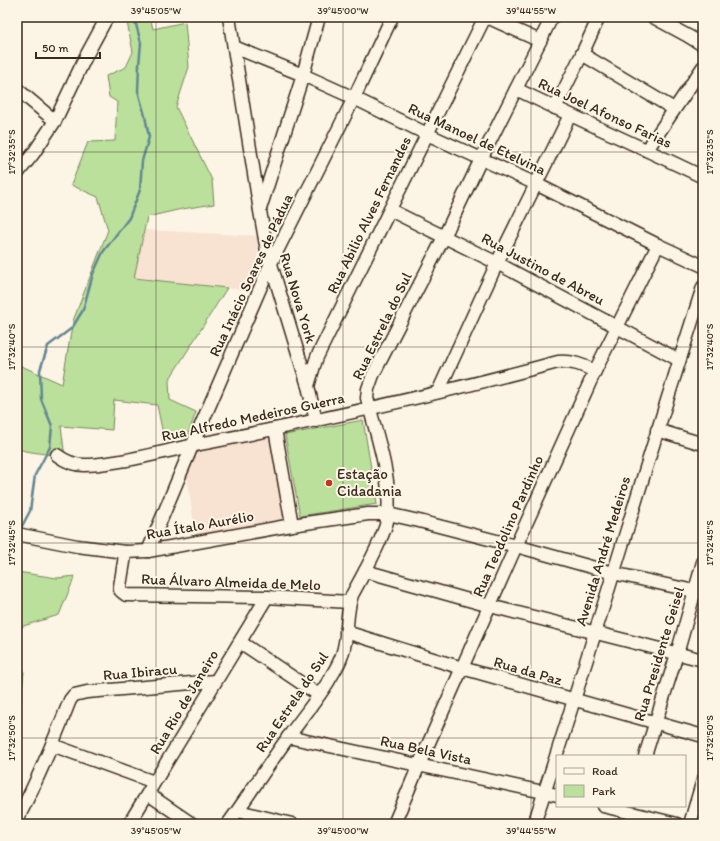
<svg xmlns="http://www.w3.org/2000/svg" width="720" height="841" font-family="Itim,sans-serif">
	<style>
		.built { fill: #f8e2d2 }
		.green { fill: #bae09c; stroke: #7a855d }
		.lines { fill: none; stroke-linecap: round; stroke-linejoin: round }
		.stream { stroke: #638691; stroke-width: 2.5 }
		.minor-casing { stroke: #3b2a1e; stroke-width: 15 }
		.minor { stroke: #fcf5e5; stroke-width: 12 }
		.ticks { fill: none; stroke: #3b2a1e; stroke-width: 1; stroke-opacity: 0.45 }
		.poi-dot { fill: #c8321e; stroke: #fcf5e5; stroke-width: 1.5 }
		.labels { text-anchor: middle; stroke-width: 4; stroke-linejoin: round; paint-order: stroke }
		.street-label { font-size: 15px; fill: #3b2a1e; stroke: #fcf5e5 }
		.poi-label { font-size: 15px; fill: #3b2a1e; stroke: #fcf5e5; text-anchor: start }
		.neatline { fill: none; stroke: #3b2a1e; stroke-width: 1.5 }
		.ticks-label { font-size: 10px; text-anchor: middle; fill: #3b2a1e }
	</style>
	<rect width="100%" height="100%" fill="#fcf5e5"/>
	<filter id="ink" filterUnits="userSpaceOnUse"><feTurbulence type="fractalNoise" baseFrequency=".025" numOctaves="2"/><feDisplacementMap in="SourceGraphic" scale="8" xChannelSelector="R" yChannelSelector="G"/><feConvolveMatrix kernelMatrix="1 2 1 2 8 2 1 2 1" color-interpolation-filters="sRGB"/></filter>
	<g filter="url(#ink)">
		<g class="built">
			<path d="M144 230 259 236 254 291 134 278Z"/>
			<path d="M272 432 288 528 197 545 186 469 196 447Z"/>
		</g>
		<g class="green">
			<path d="M126 17H150L153 29 185 22 189 67 176 107 212 180 214 204 182 209 147 217 134 278 227 288 169 380 170 400 196 412 187 437 164 439 157 405 114 400 112 430 61 426 65 457 25 451 17 448V364L62 384 73 321 108 230 98 197 71 185 88 142 115 141 117 102 109 97 106 76 126 67 133 52Z"/>
			<path d="M363 420 377 504 300 516 285 435Z"/>
			<path d="M17 572 57 578 75 576 59 615 17 628Z"/>
			<path d="M17 663 24 672 17 735Z"/>
		</g>
		<g class="lines">
			<path class="stream" d="M21 528 30 511 35 475 50 447 52 426 41 399 40 370 48 346 72 328 83 310 93 274 103 252 129 218 140 190 142 161 149 137 145 116 138 91 139 65 141 43 134 17"/>
			<g class="minor-casing">
				<g id="minor">
					<path d="M229 17 260 211 267 251 308 386 316 421"/>
					<path d="M487 17 540 41"/>
					<path d="M653 17 688 36 703 45"/>
					<path d="M234 47 303 75 354 98 427 134 536 184 658 245 703 266"/>
					<path d="M582 54 674 109"/>
					<path d="M17 89 55 121"/>
					<path d="M516 89C578 119 641 147 703 177"/>
					<path d="M555 108 582 54 599 17"/>
					<path d="M647 150 703 67"/>
					<path d="M17 174 33 154 55 121 86 56 105 21 108 17"/>
					<path d="M260 209 303 75 319 17"/>
					<path d="M390 210 497 263 679 360"/>
					<path d="M308 386 314 366 317 357 485 17"/>
					<path d="M438 392 497 263 570 115"/>
					<path d="M275 429 292 525"/>
					<path d="M657 430 703 444"/>
					<path d="M57 455C65 461 74 465 84 465 99 465 113 462 127 460 154 455 182 447 210 442 327 419 443 393 558 362 573 361 582 365 595 371"/>
					<path d="M17 534 77 546 125 552 148 551 292 525 368 514H388L419 521 516 546 613 573 703 593"/>
					<path d="M148 551 192 446 271 263 354 98 392 17"/>
					<path d="M125 552 124 562 120 586V590L122 592 126 595 267 597 349 602"/>
					<path d="M365 571 490 606 703 660"/>
					<path d="M346 632 462 668 703 736"/>
					<path d="M240 642 319 695"/>
					<path d="M288 737 557 795"/>
					<path d="M52 745 154 782"/>
					<path d="M645 756 677 654 703 562"/>
					<path d="M148 794 192 824"/>
					<path d="M603 806 677 824"/>
					<path d="M238 811 292 824"/>
					<path d="M17 820C37 781 54 741 70 700L74 695 87 692 215 681"/>
					<path d="M129 824 267 597"/>
					<path d="M228 824C249 795 268 765 289 736 302 718 316 701 328 682 333 673 339 665 342 655 349 635 345 616 352 595 362 576 373 558 381 538 383 533 386 527 387 521 394 484 376 434 367 398L368 389 373 375 444 237 481 159 552 17"/>
					<path d="M394 824 419 765 516 546 595 371 658 245"/>
					<path d="M534 824C593 646 645 466 703 287"/>
					<path d="M690 824 703 780"/>
				</g>
			</g>
			<use href="#minor" class="minor"/>
		</g>
	</g>
	<path class="ticks" d="M156 17V824M343 17V824M531 17V824M17 152H703M17 347H703M17 543H703M17 738H703"/>
	<circle class="poi-dot" cx="329" cy="483" r="4"/>
	<g class="labels">
		<g class="street-label">
			<text transform="translate(605 113) rotate(25)" y="5">Rua Joel Afonso Farias</text>
			<text transform="translate(477 139) rotate(25)" y="5">Rua Manoel de Etelvina</text>
			<text transform="translate(369 215) rotate(-64)" y="5">Rua Abilio Alves Fernandes</text>
			<text transform="translate(543 269) rotate(28)" y="5">Rua Justino de Abreu</text>
			<text transform="translate(251 275) rotate(-65)" y="5">Rua Inácio Soares de Pádua</text>
			<text transform="translate(298 298) rotate(73)" y="5">Rua Nova York</text>
			<text transform="translate(382 326) rotate(-64)" y="5">Rua Estrela do Sul</text>
			<text transform="translate(253 417) rotate(-12)" y="5">Rua Alfredo Medeiros Guerra</text>
			<text transform="translate(200 525) rotate(-10)" y="5">Rua Ítalo Aurélio</text>
			<text transform="translate(508 526) rotate(-66)" y="5">Rua Teodolino Pardinho</text>
			<text transform="translate(603 551) rotate(-73)" y="5">Avenida André Medeiros</text>
			<text transform="translate(231 582) rotate(2)" y="5">Rua Álvaro Almeida de Melo</text>
			<text transform="translate(659 654) rotate(-73)" y="5">Rua Presidente Geisel</text>
			<text transform="translate(528 671) rotate(16)" y="5">Rua da Paz</text>
			<text transform="translate(140 672) rotate(-5)" y="5">Rua Ibiracu</text>
			<text transform="translate(184 702) rotate(-59)" y="5">Rua Rio de Janeiro</text>
			<text transform="translate(292 702) rotate(-56)" y="5">Rua Estrela do Sul</text>
			<text transform="translate(426 750) rotate(12)" y="5">Rua Bela Vista</text>
		</g>
		<g class="poi-label">
			<text x="337" y="479">Estação<tspan x="337" dy="17">Cidadania</tspan></text>
		</g>
	</g>
	<rect width="720" height="841" fill="none" stroke="#fcf5e5" stroke-width="44"/>
	<rect x="556" y="755" width="130" height="52" fill="#fcf5e5" stroke="#afa495"/>
	<rect x="564" y="768" width="20" height="6" fill="#fcf5e5" stroke="#afa495"/>
	<text x="592" y="775" font-size="12" fill="#3b2a1e">Road</text>
	<rect x="564" y="785" width="20" height="12" fill="#bae09c" stroke="#afa495"/>
	<text x="592" y="795" font-size="12" fill="#3b2a1e">Park</text>
	<path d="M36 52v6h64v-6" fill="none" stroke="#3b2a1e" stroke-width="2"/>
	<text x="42" y="52" font-size="12" fill="#3b2a1e" stroke="#fcf5e5" stroke-width="3" paint-order="stroke">50 m</text>
	<rect x="22" y="22" width="676" height="797" class="neatline"/>
	<g class="ticks-label">
		<text x="156" y="14">39°45'05"W</text>
		<text x="343" y="14">39°45'00"W</text>
		<text x="531" y="14">39°44'55"W</text>
		<text transform="translate(11 152) rotate(-90)" y="4">17°32'35"S</text>
		<text transform="translate(709 152) rotate(-90)" y="4">17°32'35"S</text>
		<text transform="translate(11 347) rotate(-90)" y="4">17°32'40"S</text>
		<text transform="translate(709 347) rotate(-90)" y="4">17°32'40"S</text>
		<text transform="translate(11 543) rotate(-90)" y="4">17°32'45"S</text>
		<text transform="translate(709 543) rotate(-90)" y="4">17°32'45"S</text>
		<text transform="translate(11 738) rotate(-90)" y="4">17°32'50"S</text>
		<text transform="translate(709 738) rotate(-90)" y="4">17°32'50"S</text>
		<text x="156" y="834">39°45'05"W</text>
		<text x="343" y="834">39°45'00"W</text>
		<text x="531" y="834">39°44'55"W</text>
	</g>
</svg>
